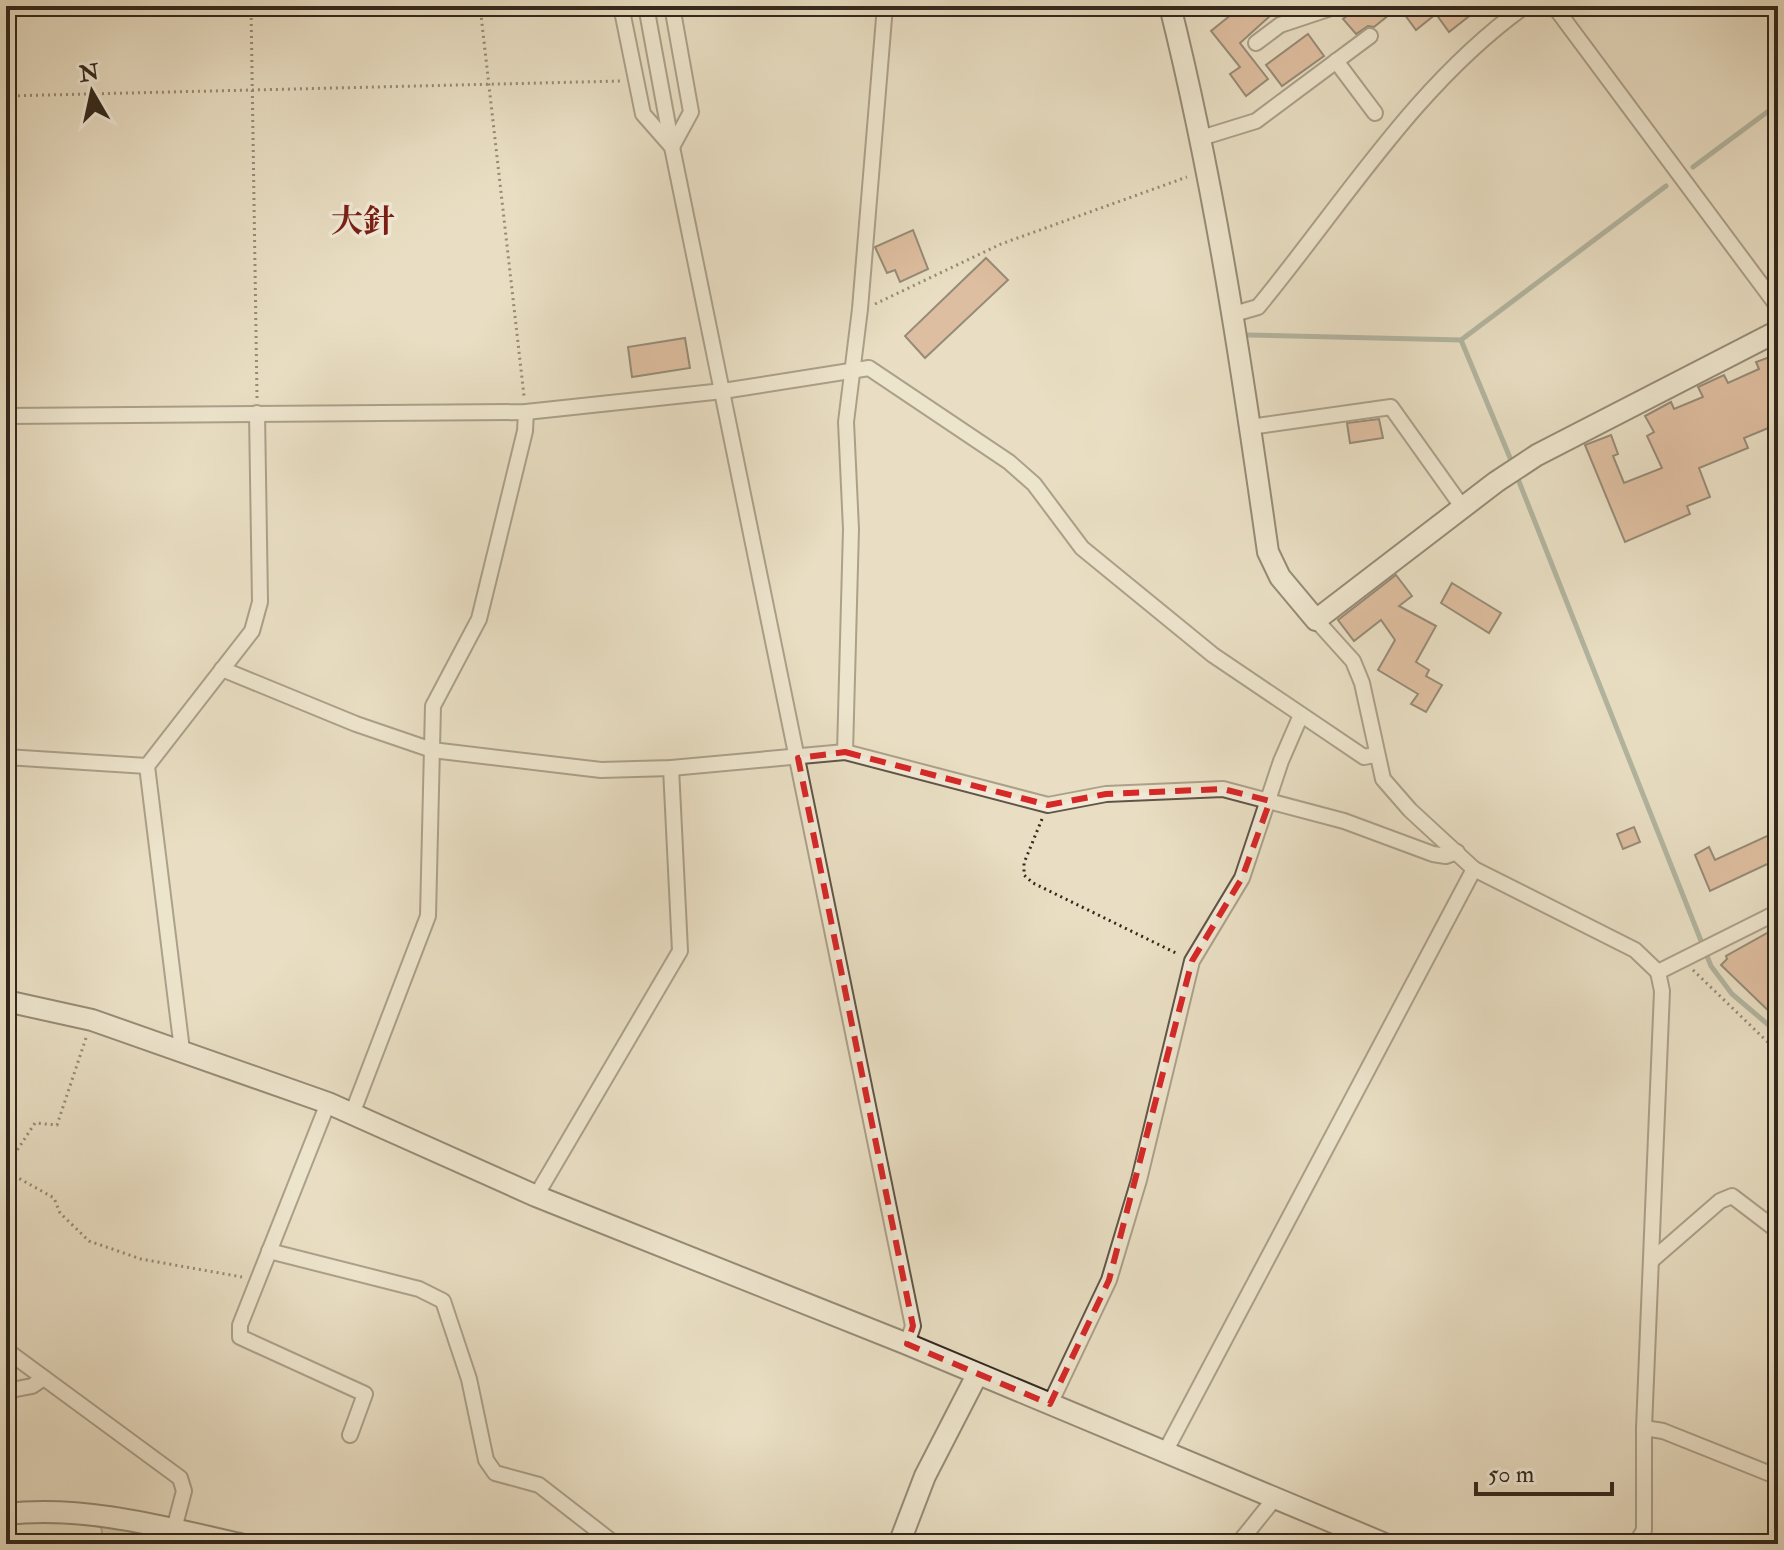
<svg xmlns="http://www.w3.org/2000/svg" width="1784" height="1550" font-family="'IM FELL Double Pica','Noto Serif JP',serif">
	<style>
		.green { fill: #b6c194; stroke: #747458; stroke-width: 2 }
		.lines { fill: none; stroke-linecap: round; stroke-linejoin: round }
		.stream { stroke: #708174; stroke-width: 5 }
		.building { fill: #d19777; stroke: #32281c; stroke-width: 2 }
		.street-casing { stroke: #605646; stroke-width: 18 }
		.secondary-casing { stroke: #32281c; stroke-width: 24 }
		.path { stroke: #32281c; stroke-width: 3; stroke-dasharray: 2 4; stroke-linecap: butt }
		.street { stroke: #f1ead8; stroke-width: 14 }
		.secondary { stroke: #f1ead8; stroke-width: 20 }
		.marked { fill: none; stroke: #d62828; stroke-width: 6; stroke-dasharray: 16 10; stroke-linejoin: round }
		.labels { text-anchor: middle; stroke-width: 7; stroke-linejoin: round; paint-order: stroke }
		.quarter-label { font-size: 32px; font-weight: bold; fill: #7a1f14; stroke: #f1ead8 }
	</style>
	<rect width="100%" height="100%" fill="#e9dec3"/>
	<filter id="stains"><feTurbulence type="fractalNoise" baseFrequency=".0025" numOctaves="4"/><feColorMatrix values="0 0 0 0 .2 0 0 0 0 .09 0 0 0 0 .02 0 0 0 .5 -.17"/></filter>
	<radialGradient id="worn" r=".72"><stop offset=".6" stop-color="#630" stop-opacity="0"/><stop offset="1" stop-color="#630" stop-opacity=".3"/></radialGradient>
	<path class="green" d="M99 1515 202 1544H104Z"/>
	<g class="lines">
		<g class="stream">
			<path d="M1693 167 1778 104"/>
			<path d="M1248 335 1461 340 1666 186"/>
			<path d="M1461 340 1513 465"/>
			<path d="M1516 474 1711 966 1732 994 1778 1033"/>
		</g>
	</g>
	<g class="building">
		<path d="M1242 6H1281L1240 43 1268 79 1246 96 1230 74 1240 67 1211 31Z"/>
		<path d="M1360 6H1482L1449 32 1436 14 1416 30 1399 7 1374 27 1368 26 1356 34 1343 19Z"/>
		<path d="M1308 34 1324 56 1282 86 1266 65Z"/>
		<path d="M913 230 928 269 900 282 895 270 887 273 875 247Z"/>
		<path d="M986 258 1008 280 925 358 905 336Z"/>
		<path d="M685 338 690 368 632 377 628 347Z"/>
		<path d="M1778 354V424L1744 438 1748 448 1699 468 1710 497 1687 506 1690 514 1625 542 1585 445 1611 435 1618 454 1613 456 1624 483 1662 468 1647 436 1654 432 1645 416 1671 402 1674 409 1703 397 1698 387 1724 375 1728 383 1759 369 1756 362Z"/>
		<path d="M1379 419 1383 438 1350 443 1347 423Z"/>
		<path d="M1396 575 1412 596 1399 606 1436 626 1416 662 1429 670 1426 676 1442 685 1426 712 1411 704 1418 694 1378 670 1395 640 1381 620 1354 641 1338 620Z"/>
		<path d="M1452 583 1501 613 1489 633 1441 603Z"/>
		<path d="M1634 827 1640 842 1623 849 1617 834Z"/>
		<path d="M1778 831V859L1710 891 1695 855 1709 847 1715 860Z"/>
		<path d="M1778 927V1020L1721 965 1727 959 1726 956Z"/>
	</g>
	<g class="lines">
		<g class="street-casing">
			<g id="street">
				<path d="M621 6 643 114 672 147 691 112 672 6"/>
				<path d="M646 6 672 147 913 1326 907 1344"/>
				<path d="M1554 6 1778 307"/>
				<path d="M1256 43 1280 25 1337 6"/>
				<path d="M1336 61 1375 113"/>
				<path d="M1201 138 1256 121 1370 36"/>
				<path d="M1234 314 1258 307C1343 204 1415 85 1525 6"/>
				<path d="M6 416 526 412 723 391 869 368 1009 462 1034 484 1082 548 1213 655 1364 757 1375 755"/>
				<path d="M1250 427 1391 407 1463 508"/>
				<path d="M1316 620 1353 661 1362 683 1383 779 1410 810 1474 869 1635 950 1658 972"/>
				<path d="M222 669 356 724 432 750 601 770 671 768 845 752 1048 805 1106 794 1223 789 1344 821 1433 854 1446 856 1457 852"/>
				<path d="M845 752 851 529 846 422 860 309 885 6"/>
				<path d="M6 757 147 766"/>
				<path d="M182 1050 147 766 252 631 260 602 257 413"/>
				<path d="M328 1103 240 1325V1337L365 1394 350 1435"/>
				<path d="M352 1114 428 916 433 706 479 619 525 431 526 412"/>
				<path d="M536 1196 680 951 671 768"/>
				<path d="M269 1251 419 1289 443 1301 469 1379 486 1460 495 1473 539 1485 615 1544"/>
				<path d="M1651 1261 1720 1201 1732 1196 1778 1231"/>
				<path d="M6 1350 180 1478 184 1491 174 1529"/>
				<path d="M6 1391 32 1386 44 1378"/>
				<path d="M1050 1404 1109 1280 1139 1180 1192 961 1242 878 1281 761 1301 715"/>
				<path d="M1644 1428 1663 1431 1778 1477"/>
				<path d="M1165 1452 1474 869"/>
				<path d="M1238 1544 1275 1498"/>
				<path d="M1636 1544 1644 1530V1428L1662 991 1658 972 1778 912"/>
			</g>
		</g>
		<g class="secondary-casing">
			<g id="secondary">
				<path d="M1170 6C1215 186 1242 368 1268 552L1280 577 1316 620 1496 482 1537 455 1778 331"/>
				<path d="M6 1001 92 1020 328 1103 536 1196 907 1344 1385 1544"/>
				<path d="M6 1514C85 1505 164 1527 240 1544"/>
				<path d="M899 1544 925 1476 977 1375"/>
			</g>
		</g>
		<g class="path">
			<path d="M251 6 257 398"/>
			<path d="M480 6 524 396"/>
			<path d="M6 96 622 81"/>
			<path d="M875 304 1001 244 1187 177"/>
			<path d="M1042 819 1024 863V875L1033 883 1178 954"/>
			<path d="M1693 970 1778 1052"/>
			<path d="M86 1038 57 1125 35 1123 12 1158 13 1175 54 1198 60 1213 89 1241 141 1259 242 1277"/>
		</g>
		<use href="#street" class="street"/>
		<use href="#secondary" class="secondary"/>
	</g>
	<path d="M0 0H1784V1550H0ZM845 752 1048 805 1106 794 1223 789 1270 801 1242 878 1192 961 1109 1280 1050 1404 907 1344 913 1326 798 758Z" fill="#e9dec3" fill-opacity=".55" fill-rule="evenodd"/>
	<path class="marked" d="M845 752 1048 805 1106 794 1223 789 1270 801 1242 878 1192 961 1109 1280 1050 1404 907 1344 913 1326 798 758Z"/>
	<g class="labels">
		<g class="quarter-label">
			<text x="363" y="232">大針</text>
		</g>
	</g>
	<rect width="1784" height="1550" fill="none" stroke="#e9dec3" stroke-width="32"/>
	<rect x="8" y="8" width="1768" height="1534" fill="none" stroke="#32281c" stroke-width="4"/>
	<rect x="16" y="16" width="1752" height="1518" fill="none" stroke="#32281c" stroke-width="2"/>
	<g transform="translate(92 92) rotate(351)" stroke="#f1ead8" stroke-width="6" paint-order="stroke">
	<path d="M0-6L14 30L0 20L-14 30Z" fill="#32281c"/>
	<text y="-12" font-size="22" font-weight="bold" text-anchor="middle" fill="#32281c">N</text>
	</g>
	<path d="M1476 1482v12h136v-12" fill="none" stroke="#32281c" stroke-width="4"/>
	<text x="1488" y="1482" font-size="24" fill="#32281c" stroke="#f1ead8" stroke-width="6" paint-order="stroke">50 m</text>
	<rect width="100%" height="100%" filter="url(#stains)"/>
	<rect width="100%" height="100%" fill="url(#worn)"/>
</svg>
